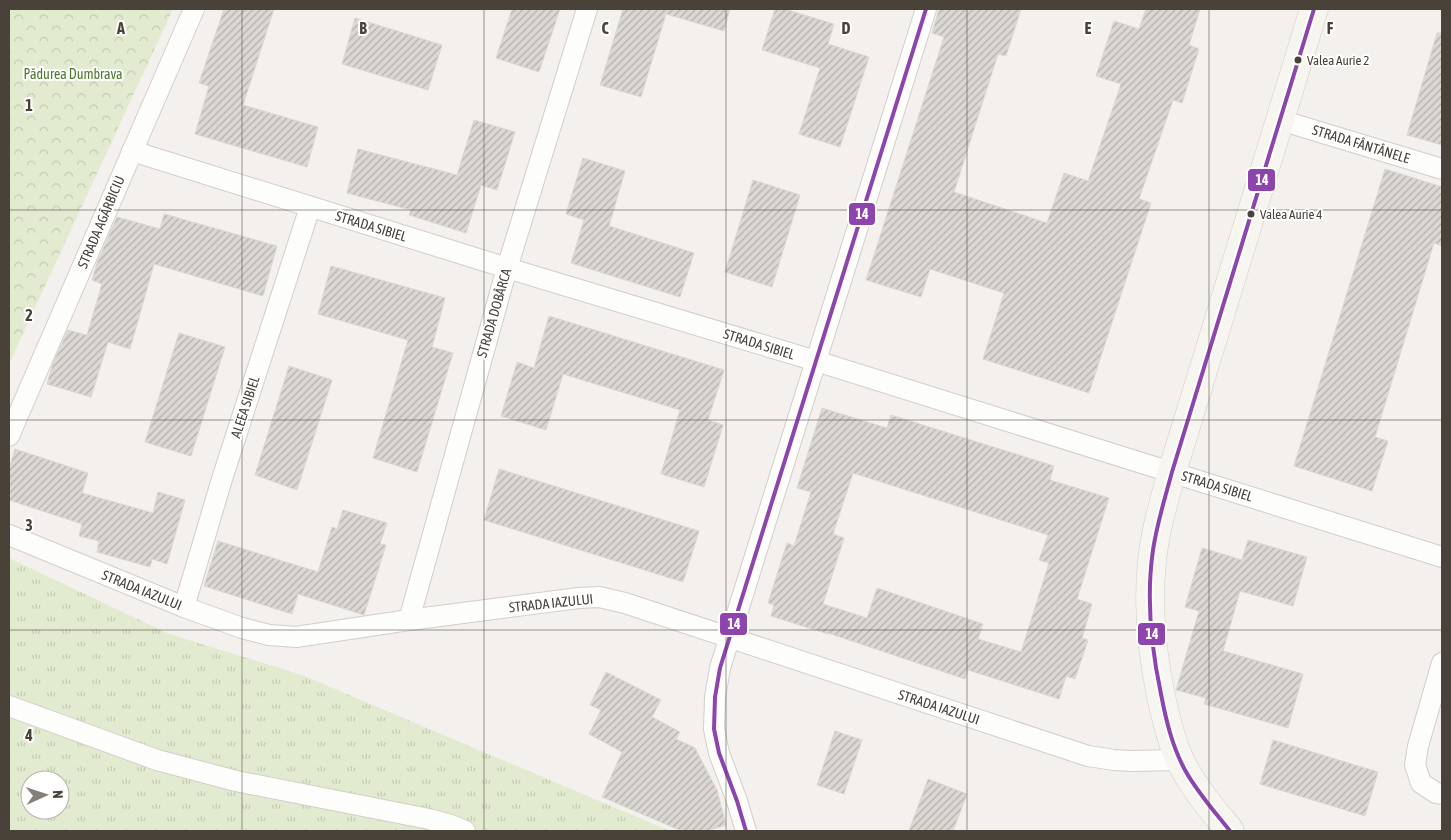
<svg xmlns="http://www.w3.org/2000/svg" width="1451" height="840" font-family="'Asap Condensed',sans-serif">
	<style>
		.grass { fill: url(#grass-tufts); fill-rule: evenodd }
		.forest { fill: url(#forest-crowns) }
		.building { fill: url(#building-hatch); stroke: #dbd7d3; fill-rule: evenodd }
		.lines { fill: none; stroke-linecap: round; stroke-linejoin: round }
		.street-casing { stroke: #d1cecb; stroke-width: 22 }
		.secondary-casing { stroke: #d2cdc4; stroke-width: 29 }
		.street { stroke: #fdfdfc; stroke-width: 20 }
		.secondary { stroke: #f7f5f0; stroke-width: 28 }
		.bus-1-casing { stroke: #fff; stroke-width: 8 }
		.bus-1 { stroke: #8e44ad; stroke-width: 4 }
		.grid { fill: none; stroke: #494239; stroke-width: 1; stroke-opacity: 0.55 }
		.bus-dot { fill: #494239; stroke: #fff; stroke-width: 2 }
		.labels { text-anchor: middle; stroke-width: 4; stroke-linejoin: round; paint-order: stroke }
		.bus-label { font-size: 13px; fill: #494239; stroke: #fff; text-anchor: start }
		.park-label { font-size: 14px; fill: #4f7a2d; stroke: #fff }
		.street-label { font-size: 14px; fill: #494239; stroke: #fff }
		.grid-label { font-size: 16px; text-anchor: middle; font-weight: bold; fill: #494239; stroke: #fff; stroke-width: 4; stroke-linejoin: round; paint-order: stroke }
		.line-badge { stroke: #fff; stroke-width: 2 }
		.badge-label { font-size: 14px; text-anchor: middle; font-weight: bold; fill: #fff }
	</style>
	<defs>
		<pattern id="grass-tufts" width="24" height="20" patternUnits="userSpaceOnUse" patternTransform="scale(1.25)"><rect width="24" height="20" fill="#e2ebcf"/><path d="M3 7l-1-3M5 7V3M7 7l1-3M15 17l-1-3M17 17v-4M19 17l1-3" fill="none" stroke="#c3cbb2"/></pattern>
		<pattern id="forest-crowns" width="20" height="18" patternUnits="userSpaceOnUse" patternTransform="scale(1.25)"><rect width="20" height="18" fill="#e2ebcf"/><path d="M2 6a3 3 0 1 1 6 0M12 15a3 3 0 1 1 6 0" fill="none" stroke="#c3cbb2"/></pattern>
		<pattern id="building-hatch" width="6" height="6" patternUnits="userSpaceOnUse" patternTransform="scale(1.25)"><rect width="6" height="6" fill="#dbd8d4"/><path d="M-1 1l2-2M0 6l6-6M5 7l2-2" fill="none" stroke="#b4b1ad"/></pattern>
	</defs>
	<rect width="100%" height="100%" fill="#f3f0ed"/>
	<path class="grass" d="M9 558 169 634 302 675 670 831H9ZM30 780H60V810H30Z"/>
	<path class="forest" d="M9 9H173L9 364Z"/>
	<g class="building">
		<path d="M224 9H274L243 105 318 127 307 167 195 134 209 86 199 83Z"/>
		<path d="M512 9H560L539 72 496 58Z"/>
		<path d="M623 9H730L724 31 666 14 641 97 600 85Z"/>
		<path d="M775 9H784L834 24 828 44 869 57 840 147 799 134 820 68 762 50Z"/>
		<path d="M939 9H1021L1006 56 998 54 954 192 1047 223 1064 173 1088 181 1121 84 1096 76 1114 21 1139 29 1146 9H1200L1189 45 1199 49 1182 103 1173 100 1139 199 1151 203 1089 393 983 359 1004 293 930 269 921 297 866 280 944 37 932 33Z"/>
		<path d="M355 18 442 45 428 90 342 64Z"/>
		<path d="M1437 33H1442V145L1407 135Z"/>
		<path d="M474 120 515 132 497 190 481 185 466 233 409 215 411 210 347 193 358 149 457 175Z"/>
		<path d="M583 158 625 171 609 226 694 253 680 297 571 263 584 220 566 214Z"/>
		<path d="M1385 169 1442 187V246L1434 243 1375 437 1388 441 1372 491 1294 466Z"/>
		<path d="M753 180 800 195 772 287 725 272Z"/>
		<path d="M164 214 277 246 263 296 154 264 130 349 108 342 91 397 47 384 53 363 68 330 87 335 102 284 92 280 97 263 117 217 160 229Z"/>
		<path d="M331 266 445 298 432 347 453 353 417 472 373 458 408 340 318 314Z"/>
		<path d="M549 316 724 370 708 420 723 425 704 487 661 474 680 410 563 374 546 430 501 416 517 362 534 368Z"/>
		<path d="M179 333 225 347 191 456 145 442Z"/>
		<path d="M289 366 332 380 297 490 255 475Z"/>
		<path d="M822 408 887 428 891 415 1054 466 1050 480 1109 498 1077 599 1092 604 1082 638 1088 640 1075 679 1066 676 1059 699 968 670 965 679 828 633V634L771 616 774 605 768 603 787 543 794 546 811 492 797 488ZM853 473 1048 535 1039 560 1049 563 1021 652 978 639 983 624 877 588 867 618 823 604 844 538 833 534Z"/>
		<path d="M15 449 88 473 82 493 153 513 158 492 185 500 167 564 152 559 150 567 97 552 99 541 79 536 82 524 9 500V469Z"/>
		<path d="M499 469 699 531 683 582 484 520Z"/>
		<path d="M343 510 387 523 380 544 386 545 364 615 298 594 292 614 204 586 218 541 318 572 332 527 337 529Z"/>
		<path d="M1248 540 1307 557 1293 606 1240 591 1223 651 1303 674 1288 728 1204 704 1206 698 1176 690 1199 611 1185 607 1202 548 1242 560Z"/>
		<path d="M606 672 661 700 652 717 680 732 676 739 695 748 717 790 726 825 707 831H682L602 797 622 752 589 734 601 710 590 705Z"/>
		<path d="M835 731 862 740 844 794 817 785Z"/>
		<path d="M1273 740 1378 772 1365 816 1260 784Z"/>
		<path d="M928 779 967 794 953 831H909Z"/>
	</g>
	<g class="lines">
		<g class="street-casing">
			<g id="street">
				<path d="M1280 120 1442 169"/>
				<path d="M132 151 507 268 816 361 1442 557"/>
				<path d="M9 436 194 9"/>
				<path d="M9 535 184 607 242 628 269 635 296 637 409 620 579 598 599 597 625 603 1088 756 1114 760 1132 761 1179 760"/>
				<path d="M184 607 222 479 310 207"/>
				<path d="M409 620 507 268 587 9"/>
				<path d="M1442 663 1418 746 1415 765 1421 783 1436 793 1442 794"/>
				<path d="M9 706 157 760 236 781 429 819 451 825 465 831"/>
				<path d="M746 831 737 801 719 753 714 729 715 697 720 668 926 9"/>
			</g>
		</g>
		<g class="secondary-casing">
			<path id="secondary" d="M1230 831C1212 809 1192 786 1180 760 1171 742 1167 721 1162 701 1152 655 1147 609 1152 561 1155 531 1164 501 1172 472L1314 9"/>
		</g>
		<use href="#street" class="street"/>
		<use href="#secondary" class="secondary"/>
		<g class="bus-1-casing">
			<g id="bus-1">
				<path d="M746 831 737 801 719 753 714 729 715 697 720 668 926 9"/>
				<path d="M1230 831C1214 811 1197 792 1185 770 1172 746 1166 720 1161 694 1151 647 1146 598 1153 550 1157 523 1165 498 1172 472L1314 9"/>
			</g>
		</g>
		<use href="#bus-1" class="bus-1"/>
	</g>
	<path class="grid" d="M242 9V831M484 9V831M726 9V831M967 9V831M1209 9V831M9 210H1442M9 420H1442M9 630H1442"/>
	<g class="bus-dot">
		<circle cx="1298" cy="60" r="4.5"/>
		<circle cx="1251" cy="214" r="4.5"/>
	</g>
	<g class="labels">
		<g class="bus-label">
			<text x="1307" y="65">Valea Aurie 2</text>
			<text x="1260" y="219">Valea Aurie 4</text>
		</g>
		<g class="park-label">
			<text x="73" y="79">Pădurea Dumbrava</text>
		</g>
		<g class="street-label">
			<text transform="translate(1361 144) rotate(17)" y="5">STRADA FÂNTÂNELE</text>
			<text transform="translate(101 222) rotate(-67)" y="5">STRADA AGÂRBICIU</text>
			<text transform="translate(371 226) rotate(17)" y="5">STRADA SIBIEL</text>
			<text transform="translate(494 313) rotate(-74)" y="5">STRADA DOBÂRCA</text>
			<text transform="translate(759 344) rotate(17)" y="5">STRADA SIBIEL</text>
			<text transform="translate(245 407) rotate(-72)" y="5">ALEEA SIBIEL</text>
			<text transform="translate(1217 486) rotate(17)" y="5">STRADA SIBIEL</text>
			<text transform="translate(142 590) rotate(22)" y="5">STRADA IAZULUI</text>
			<text transform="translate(551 603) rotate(-6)" y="5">STRADA IAZULUI</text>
			<text transform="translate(939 707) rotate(18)" y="5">STRADA IAZULUI</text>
		</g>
	</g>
	<g class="grid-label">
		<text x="121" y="34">A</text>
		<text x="363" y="34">B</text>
		<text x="605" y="34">C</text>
		<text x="846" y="34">D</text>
		<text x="1088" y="34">E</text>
		<text x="1330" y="34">F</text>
		<text x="29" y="111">1</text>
		<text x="29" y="321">2</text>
		<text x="29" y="531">3</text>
		<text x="29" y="741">4</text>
	</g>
	<g class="line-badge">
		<rect x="1247" y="168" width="29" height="24" rx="5" fill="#8e44ad"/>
		<rect x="848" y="202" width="28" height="24" rx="5" fill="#8e44ad"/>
		<rect x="719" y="612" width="29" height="24" rx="5" fill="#8e44ad"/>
		<rect x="1137" y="622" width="29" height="24" rx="5" fill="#8e44ad"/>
	</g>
	<g class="badge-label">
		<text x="1262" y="185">14</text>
		<text x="862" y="219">14</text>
		<text x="734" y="629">14</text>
		<text x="1152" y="639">14</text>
	</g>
	<rect width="1451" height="840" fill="none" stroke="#494239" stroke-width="20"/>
	<g transform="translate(45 795) rotate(87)"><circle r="24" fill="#ffffff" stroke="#b6b3b0"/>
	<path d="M0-4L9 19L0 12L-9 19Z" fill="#847f78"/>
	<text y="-8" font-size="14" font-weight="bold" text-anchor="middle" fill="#494239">N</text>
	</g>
</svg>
